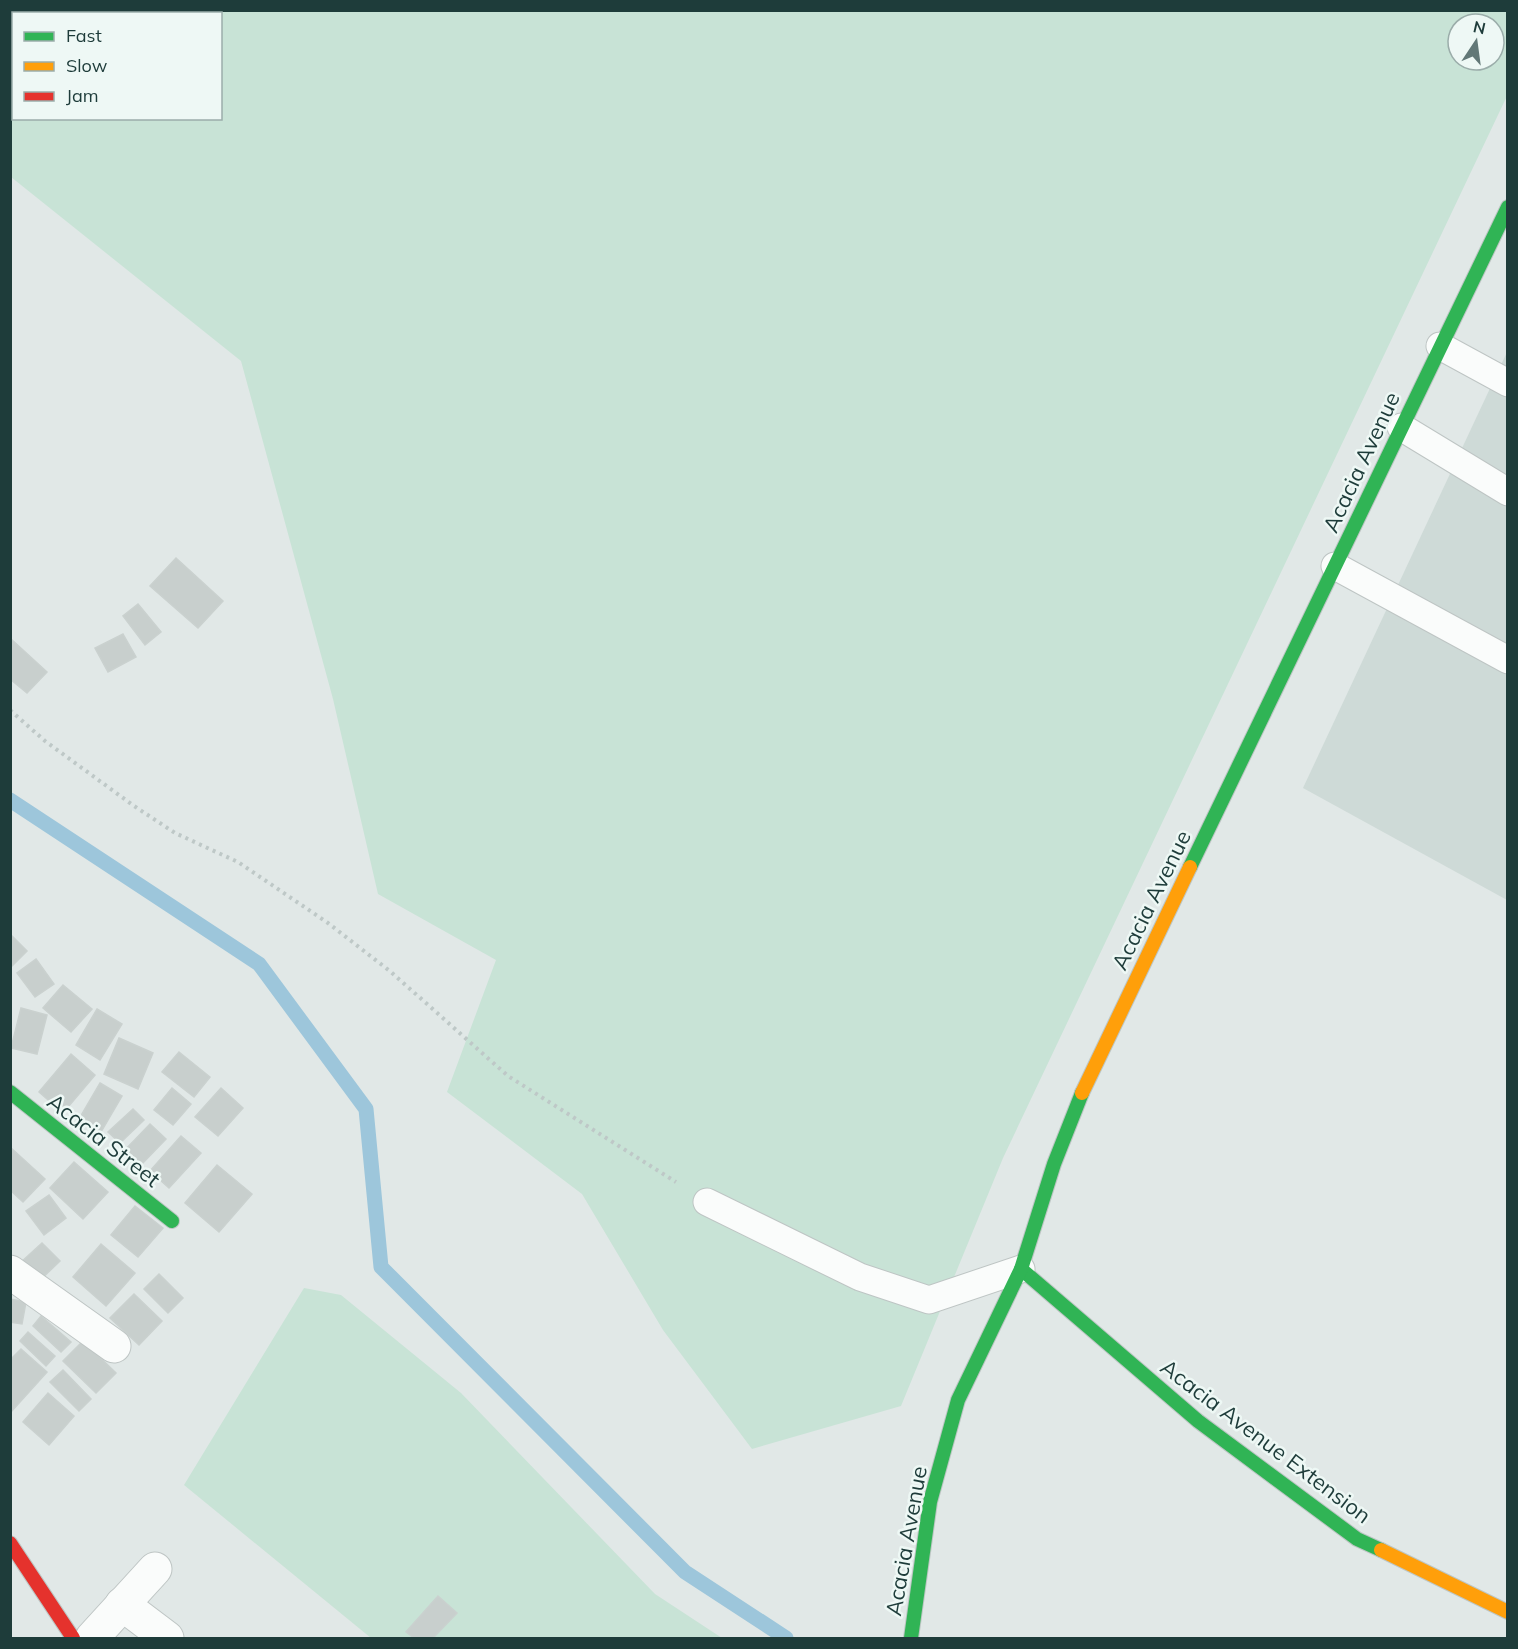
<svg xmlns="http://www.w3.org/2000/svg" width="1518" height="1649" font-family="Mulish,sans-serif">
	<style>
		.built { fill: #cedad7 }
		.green { fill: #c8e3d6; fill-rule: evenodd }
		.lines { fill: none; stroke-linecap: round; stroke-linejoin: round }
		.stream { stroke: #9dc6db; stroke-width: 15 }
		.building { fill: #c8cfcd; stroke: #cad1cf; stroke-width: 1.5 }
		.lane-casing { stroke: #bec5c4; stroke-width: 29 }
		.street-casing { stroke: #bec5c4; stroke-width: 35 }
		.fast-casing { stroke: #bdc6c4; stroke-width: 16 }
		.slow-casing { stroke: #bdc6c4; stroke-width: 16 }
		.jam-casing { stroke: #bdc6c4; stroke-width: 16 }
		.path { stroke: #bec8c7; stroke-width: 4; stroke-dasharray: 3 4.5; stroke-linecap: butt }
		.lane { stroke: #fafcfb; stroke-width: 27 }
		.street { stroke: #fafcfb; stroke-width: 33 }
		.fast { stroke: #30b455; stroke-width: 14 }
		.slow { stroke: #ff9f0a; stroke-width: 14 }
		.jam { stroke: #e5322d; stroke-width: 14 }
		.labels { text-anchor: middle; stroke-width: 5; stroke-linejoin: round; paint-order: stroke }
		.street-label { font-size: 22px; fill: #1e3c3a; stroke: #eef8f5 }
	</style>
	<rect width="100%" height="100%" fill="#e1e8e7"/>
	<path class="built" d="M1507 352V900L1303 788Z"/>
	<g class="green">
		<path d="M10 11H1507V96L1003 1158 901 1406 752 1449 663 1330 582 1194 447 1092 496 960 378 894 333 699 241 361 11 177ZM14 14H220V118H14ZM1458 24H1494V60H1458Z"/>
		<path d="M304 1288 341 1295 461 1393 655 1594 722 1638H371L184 1485Z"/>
	</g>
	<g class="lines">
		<path class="stream" d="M10 800 259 964 366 1109 381 1267 685 1572 786 1638"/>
	</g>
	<g class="building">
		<path d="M176 558 223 601 198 628 150 586Z"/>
		<path d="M138 604 161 632 145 645 123 616Z"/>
		<path d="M123 634 136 657 108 672 95 648Z"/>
		<path d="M11 639 47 672 27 693 10 679Z"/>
		<path d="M10 934 27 951 10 968Z"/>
		<path d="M36 959 54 984 35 997 17 973Z"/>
		<path d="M63 985 92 1009 71 1032 43 1008Z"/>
		<path d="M21 1008 47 1015 37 1054 11 1048Z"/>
		<path d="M97 1009 122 1024 100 1060 76 1045Z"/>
		<path d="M119 1038 153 1053 138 1089 104 1074Z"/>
		<path d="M179 1052 210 1077 194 1097 162 1072Z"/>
		<path d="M71 1054 95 1075 63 1113 39 1092Z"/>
		<path d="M100 1083 122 1096 101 1132 79 1119Z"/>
		<path d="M172 1088 191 1104 173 1125 154 1110Z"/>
		<path d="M221 1088 243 1108 218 1136 195 1117Z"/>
		<path d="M133 1109 144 1120 120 1143 108 1132Z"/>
		<path d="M150 1124 166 1139 140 1166 124 1151Z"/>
		<path d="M181 1136 201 1153 169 1188 150 1171Z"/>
		<path d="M10 1147 45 1179 23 1202 10 1190Z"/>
		<path d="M74 1162 108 1192 83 1219 50 1188Z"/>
		<path d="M217 1165 252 1194 219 1232 185 1203Z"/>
		<path d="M49 1195 66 1218 44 1235 26 1211Z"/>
		<path d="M135 1206 163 1228 138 1257 111 1235Z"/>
		<path d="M42 1243 60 1261 37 1283 19 1264Z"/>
		<path d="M101 1244 135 1273 106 1306 73 1277Z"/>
		<path d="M159 1274 183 1298 168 1313 144 1289Z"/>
		<path d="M134 1294 162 1321 139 1345 110 1318Z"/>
		<path d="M10 1299 26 1302 22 1324 10 1322Z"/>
		<path d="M41 1316 71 1342 61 1352 33 1326Z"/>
		<path d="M28 1332 55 1356 46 1366 20 1341Z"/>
		<path d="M83 1341 116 1373 96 1393 63 1361Z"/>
		<path d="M21 1349 47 1372 10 1413V1360Z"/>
		<path d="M63 1370 91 1399 79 1411 50 1382Z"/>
		<path d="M48 1393 74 1416 49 1445 23 1422Z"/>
		<path d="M438 1596 457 1613 433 1638H414L406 1632Z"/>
	</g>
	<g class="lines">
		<g class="lane-casing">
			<g id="lane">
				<path d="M1440 346 1508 383"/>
				<path d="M1401 427 1508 492"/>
				<path d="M1335 566 1508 660"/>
				<path d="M707 1202 860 1277 929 1300 1021 1269"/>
			</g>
		</g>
		<g class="street-casing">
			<g id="street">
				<path d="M10 1272 114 1346"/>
				<path d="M122 1604 167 1638"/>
				<path d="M92 1638 155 1569"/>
			</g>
		</g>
		<g class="fast-casing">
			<g id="fast">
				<path d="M1190 867 1508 207"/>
				<path d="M10 1092 172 1221"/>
				<path d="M1021 1269 1198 1421 1357 1539 1381 1550"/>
				<path d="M911 1638 930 1502 958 1400 1021 1269 1054 1164 1082 1093"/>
			</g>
		</g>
		<g class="slow-casing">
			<g id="slow">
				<path d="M1082 1093 1190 867"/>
				<path d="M1381 1550 1508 1612"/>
			</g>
		</g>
		<g class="jam-casing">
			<path id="jam" d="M10 1543 73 1638"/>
		</g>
		<path class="path" d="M10 710 45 741 134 806 175 833 238 862 328 923 391 972 508 1076 676 1182"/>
		<use href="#lane" class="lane"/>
		<use href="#street" class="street"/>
		<use href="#fast" class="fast"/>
		<use href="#slow" class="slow"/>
		<use href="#jam" class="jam"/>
	</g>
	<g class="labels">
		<g class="street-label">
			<text transform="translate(1361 462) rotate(-65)" y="8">Acacia Avenue</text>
			<text transform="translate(1151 900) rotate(-64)" y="8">Acacia Avenue</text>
			<text transform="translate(104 1140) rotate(38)" y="8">Acacia Street</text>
			<text transform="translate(1266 1441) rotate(37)" y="8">Acacia Avenue Extension</text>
			<text transform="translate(906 1541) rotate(-80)" y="8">Acacia Avenue</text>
		</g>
	</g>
	<rect width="1518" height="1649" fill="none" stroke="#1e3c3a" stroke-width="24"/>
	<rect x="12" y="12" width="210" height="108" fill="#eef8f5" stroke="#9badaa" stroke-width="1.5"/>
	<rect x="24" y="32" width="30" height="9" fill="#30b455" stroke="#9badaa" stroke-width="1.5"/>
	<text x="66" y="42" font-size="18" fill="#1e3c3a">Fast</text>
	<rect x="24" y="62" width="30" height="9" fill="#ff9f0a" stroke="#9badaa" stroke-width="1.5"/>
	<text x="66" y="72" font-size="18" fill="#1e3c3a">Slow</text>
	<rect x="24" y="92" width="30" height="9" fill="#e5322d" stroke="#9badaa" stroke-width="1.5"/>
	<text x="66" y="102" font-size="18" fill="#1e3c3a">Jam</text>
	<g transform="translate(1476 42) rotate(13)"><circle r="28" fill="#eef8f5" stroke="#9badaa" stroke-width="1.5"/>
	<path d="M0-4.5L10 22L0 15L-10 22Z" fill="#627877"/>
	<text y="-9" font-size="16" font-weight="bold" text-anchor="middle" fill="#1e3c3a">N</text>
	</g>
</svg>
